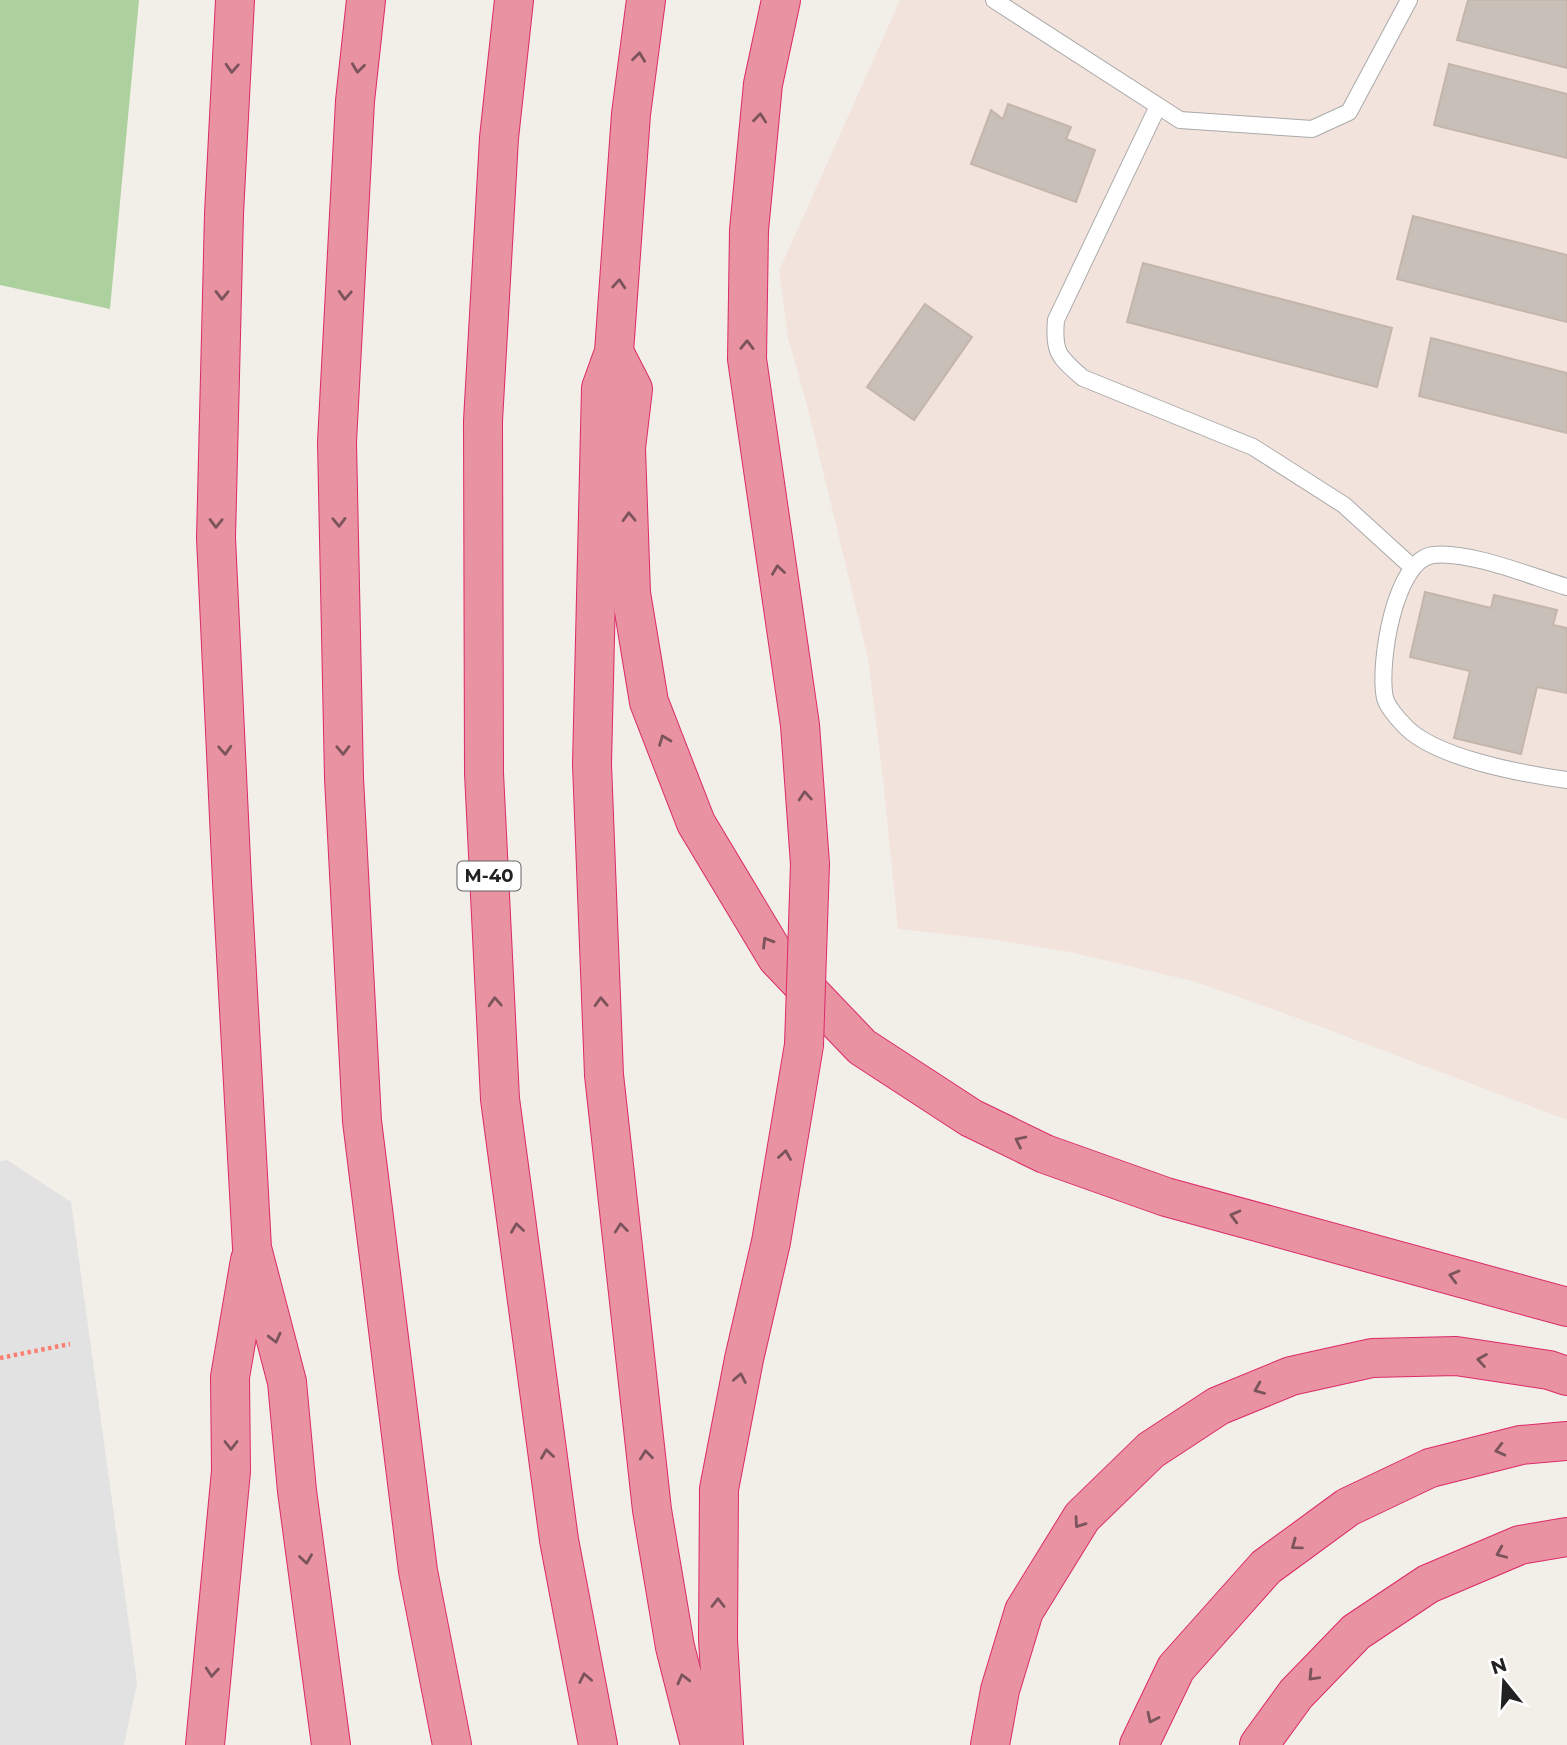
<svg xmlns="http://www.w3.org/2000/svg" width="1567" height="1745" font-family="Montserrat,sans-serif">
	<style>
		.military { fill: #f3e3dd }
		.forest { fill: #add19e }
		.parking { fill: #e2e2e2 }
		.building { fill: #c7bfb8; stroke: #c4b6ab; stroke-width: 2 }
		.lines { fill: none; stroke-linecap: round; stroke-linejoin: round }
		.service-casing { stroke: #a9a9a9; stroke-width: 18 }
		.motorway-casing { stroke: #dc2a67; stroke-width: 40 }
		.path { stroke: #fa8072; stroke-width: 4.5; stroke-dasharray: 3.5 3.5; stroke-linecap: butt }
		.service { stroke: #fff; stroke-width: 16 }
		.motorway { stroke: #e892a2; stroke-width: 38 }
		.motorway-bridge-casing { stroke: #dc2a67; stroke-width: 40; stroke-linecap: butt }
		.motorway-bridge { stroke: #e892a2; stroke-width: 38 }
		.oneway { stroke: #7b545c }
		.labels { text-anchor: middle; stroke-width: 5; stroke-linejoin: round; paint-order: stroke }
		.shield { fill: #fff; stroke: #646464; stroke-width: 2 }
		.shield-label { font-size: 18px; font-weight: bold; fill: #222 }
	</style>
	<rect width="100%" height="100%" fill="#f2efe9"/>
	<path class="military" d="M900 0H1567V1120L1300 1019 1196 982 1070 952 988 939 898 929 883 780 868 658 808 409 788 338 779 271Z"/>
	<path class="forest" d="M0 0H139L110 309 0 285Z"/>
	<path class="parking" d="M7 1160 71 1202 137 1683 124 1745H0V1161Z"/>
	<g class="building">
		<path d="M1468 0H1567V68L1457 40Z"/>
		<path d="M1449 64 1567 94V158L1434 125Z"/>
		<path d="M1008 104 1071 127 1066 139 1095 150 1076 202 971 164 991 110 1003 119Z"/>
		<path d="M1413 216 1567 255V322L1397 279Z"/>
		<path d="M1143 263 1392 328 1377 387 1127 322Z"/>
		<path d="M925 304 972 337 914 420 867 387Z"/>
		<path d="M1431 338 1567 373V433L1419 396Z"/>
		<path d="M1425 592 1491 608 1494 595 1557 610 1553 625 1567 628V693L1537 687 1521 754 1454 738 1470 671 1410 657Z"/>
	</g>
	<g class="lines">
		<g class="service-casing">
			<g id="service">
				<path d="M994 0 1180 120 1312 129 1349 112 1409 0"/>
				<path d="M1158 106 1056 320C1053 353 1059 357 1083 378L1253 447 1344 505 1412 567"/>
				<path d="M1567 587C1530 576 1470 551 1433 555 1394 560 1378 666 1385 698 1387 706 1397 718 1403 724 1432 758 1524 774 1567 780"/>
			</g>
		</g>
		<g class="motorway-casing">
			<g id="motorway">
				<path d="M235 0 224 214 216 538 232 882 252 1248 287 1382 297 1491 331 1745"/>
				<path d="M366 0 355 101 337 442 344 778 362 1121 418 1571 452 1745"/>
				<path d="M514 0 499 138 483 421 484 773 500 1099 559 1540 598 1745"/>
				<path d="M646 0 631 114 614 352 601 388 592 764 604 1075 652 1510 675 1647 700 1745"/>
				<path d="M781 0 763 84 749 230 747 359 800 725 810 864"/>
				<path d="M614 352 633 389 626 448 631 593 649 702 696 823 777 958 862 1047 971 1118 1045 1154 1166 1197 1567 1307"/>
				<path d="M205 1745 231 1471 230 1377 250 1260"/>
				<path d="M724 1745 718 1639 719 1489 744 1359 771 1242 804 1045"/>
				<path d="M990 1745 1000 1690 1024 1611 1082 1517 1151 1450 1218 1406 1291 1376 1372 1358 1456 1356 1549 1370 1567 1376"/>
				<path d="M1139 1745 1176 1668 1266 1567 1348 1507 1430 1468 1521 1445 1567 1441"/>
				<path d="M1259 1745 1296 1694 1356 1632 1428 1584 1520 1545 1567 1537"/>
			</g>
		</g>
		<path class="path" d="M0 1358 70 1344"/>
		<use href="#service" class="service"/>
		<use href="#motorway" class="motorway"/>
		<g class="motorway-bridge-casing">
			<path id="motorway-bridge" d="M804 1045 810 864"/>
		</g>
		<use href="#motorway-bridge" class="motorway-bridge"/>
	</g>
	<defs><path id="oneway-chevron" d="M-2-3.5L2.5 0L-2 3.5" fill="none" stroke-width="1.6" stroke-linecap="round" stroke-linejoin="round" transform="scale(1.75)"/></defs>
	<g class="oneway">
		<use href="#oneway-chevron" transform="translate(639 57) rotate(-83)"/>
		<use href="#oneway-chevron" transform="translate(232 68) rotate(93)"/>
		<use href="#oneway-chevron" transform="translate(358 68) rotate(97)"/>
		<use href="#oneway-chevron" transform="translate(760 118) rotate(-84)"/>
		<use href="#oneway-chevron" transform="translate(619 284) rotate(-86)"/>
		<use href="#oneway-chevron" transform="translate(222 295) rotate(91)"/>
		<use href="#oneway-chevron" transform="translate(345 295) rotate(93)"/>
		<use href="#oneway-chevron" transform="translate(747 345) rotate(-89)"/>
		<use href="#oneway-chevron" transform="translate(629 517) rotate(-92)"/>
		<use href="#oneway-chevron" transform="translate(339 522) rotate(89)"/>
		<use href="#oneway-chevron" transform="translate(216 523) rotate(91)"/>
		<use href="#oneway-chevron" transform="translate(778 570) rotate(-98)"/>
		<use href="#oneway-chevron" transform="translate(664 740) rotate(-111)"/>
		<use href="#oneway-chevron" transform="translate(225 750) rotate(87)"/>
		<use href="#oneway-chevron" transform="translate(343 750) rotate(89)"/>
		<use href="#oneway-chevron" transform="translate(805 796) rotate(-94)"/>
		<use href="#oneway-chevron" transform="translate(767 942) rotate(-121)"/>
		<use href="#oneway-chevron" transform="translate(495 1002) rotate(-93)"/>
		<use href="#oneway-chevron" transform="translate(601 1002) rotate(-92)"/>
		<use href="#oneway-chevron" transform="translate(1020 1141) rotate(-154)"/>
		<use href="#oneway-chevron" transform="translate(785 1155) rotate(-81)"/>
		<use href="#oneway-chevron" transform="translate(1235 1216) rotate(-165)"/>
		<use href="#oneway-chevron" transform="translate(517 1228) rotate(-98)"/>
		<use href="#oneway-chevron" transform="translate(621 1228) rotate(-96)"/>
		<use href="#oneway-chevron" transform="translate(1454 1276) rotate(-165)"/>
		<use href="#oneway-chevron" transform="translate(275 1338) rotate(76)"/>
		<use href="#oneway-chevron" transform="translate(1482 1360) rotate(-171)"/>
		<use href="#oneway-chevron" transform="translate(740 1378) rotate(-79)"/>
		<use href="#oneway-chevron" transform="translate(1259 1389) rotate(158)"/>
		<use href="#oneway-chevron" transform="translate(231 1445) rotate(90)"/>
		<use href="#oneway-chevron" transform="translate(1500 1450) rotate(166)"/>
		<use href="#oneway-chevron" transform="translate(547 1454) rotate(-98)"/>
		<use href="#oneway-chevron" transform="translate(646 1455) rotate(-96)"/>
		<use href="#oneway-chevron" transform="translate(1079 1523) rotate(125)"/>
		<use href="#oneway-chevron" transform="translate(1296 1545) rotate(144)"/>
		<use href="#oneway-chevron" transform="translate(1501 1553) rotate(157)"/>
		<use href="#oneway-chevron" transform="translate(306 1559) rotate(82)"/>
		<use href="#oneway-chevron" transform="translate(718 1603) rotate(-90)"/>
		<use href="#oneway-chevron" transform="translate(212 1672) rotate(95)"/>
		<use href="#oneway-chevron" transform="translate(1313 1676) rotate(134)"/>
		<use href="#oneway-chevron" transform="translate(585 1678) rotate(-101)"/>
		<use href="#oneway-chevron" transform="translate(683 1679) rotate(-104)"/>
		<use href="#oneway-chevron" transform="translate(1152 1718) rotate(116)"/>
	</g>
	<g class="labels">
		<rect class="shield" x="457.5" y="861.5" width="63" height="29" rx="5"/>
		<g class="shield-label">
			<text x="489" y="882">M-40</text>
		</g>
	</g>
	<g transform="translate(1504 1682) rotate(342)" stroke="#ffffff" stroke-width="5" paint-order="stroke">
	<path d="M0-5L12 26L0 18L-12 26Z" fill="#222222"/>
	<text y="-10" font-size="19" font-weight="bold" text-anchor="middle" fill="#222222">N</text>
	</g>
</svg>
